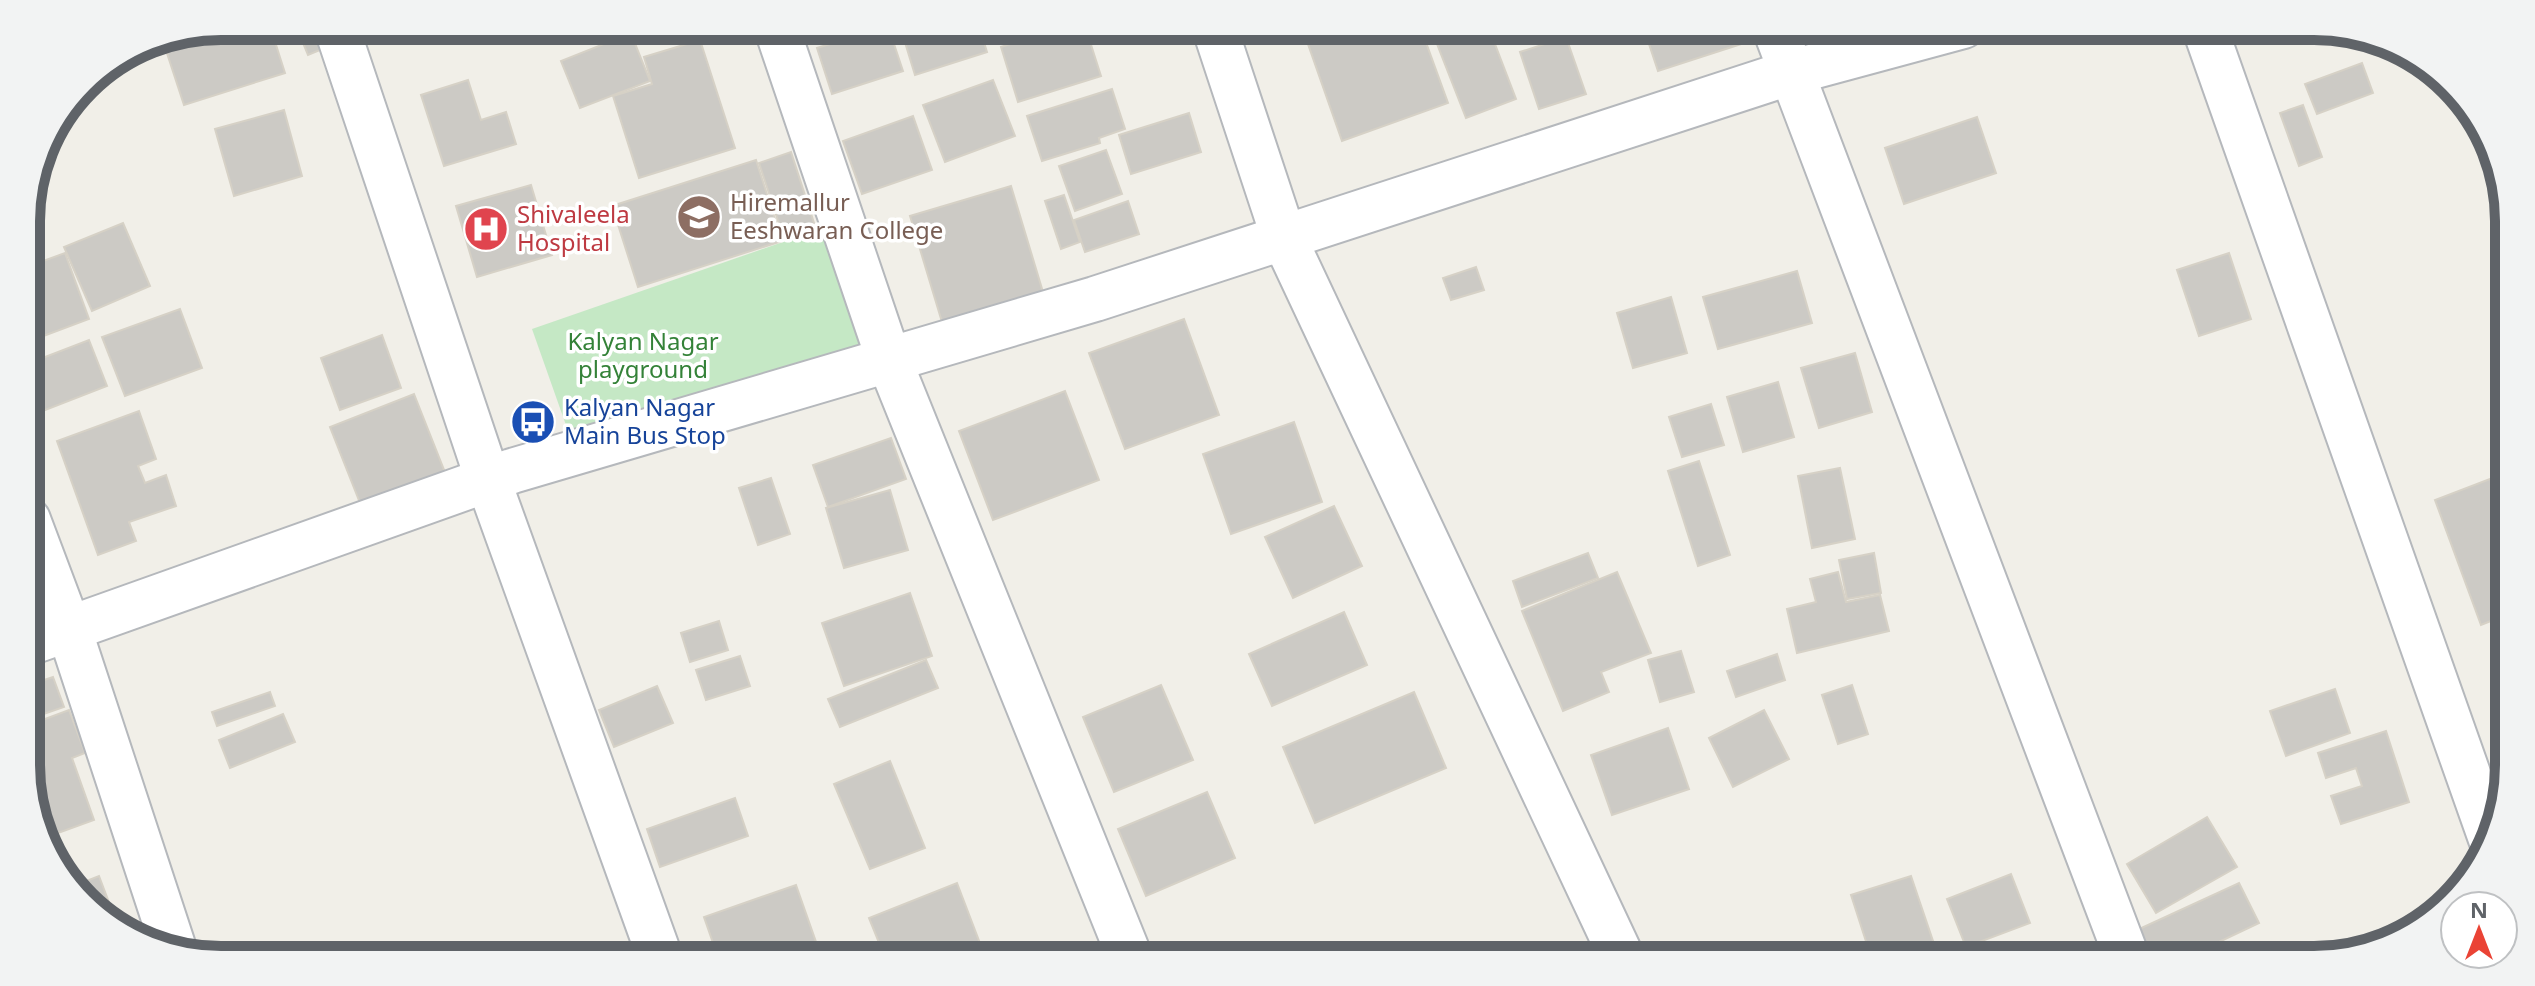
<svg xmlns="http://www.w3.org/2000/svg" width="2535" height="986" font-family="'Noto Sans',sans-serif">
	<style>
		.green { fill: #c5e8c5 }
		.building { fill: #cccac5; stroke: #d6d1c6; stroke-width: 2 }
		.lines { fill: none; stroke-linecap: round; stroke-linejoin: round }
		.minor-casing { stroke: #b5b8bc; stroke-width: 48 }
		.minor { stroke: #fff; stroke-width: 44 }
		.labels { text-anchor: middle; stroke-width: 7; stroke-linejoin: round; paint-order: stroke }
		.education-label { font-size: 24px; fill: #785e54; stroke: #fff; text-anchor: start }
		.health-label { font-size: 24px; fill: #be3a42; stroke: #fff; text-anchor: start }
		.park-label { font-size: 24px; fill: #348238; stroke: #fff }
		.transit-label { font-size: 24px; fill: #164399; stroke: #fff; text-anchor: start }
		.rim { fill: none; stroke: #5f6368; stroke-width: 10 }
	</style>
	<rect width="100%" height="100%" fill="#f1efe8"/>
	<path class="green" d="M826 227 867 343 573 445 532 329Z"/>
	<g class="building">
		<path d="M221 26H270L285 73 184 105 162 38Z"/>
		<path d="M296 26H370L371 29 308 55Z"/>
		<path d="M469 26H525L475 42Z"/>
		<path d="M597 26H628L650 81 580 108 561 61 604 44Z"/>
		<path d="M888 26 903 71 832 94 817 48Z"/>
		<path d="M900 26H979L987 52 915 75Z"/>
		<path d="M1066 26H1085L1101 76 1018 102 1001 47Z"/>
		<path d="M1358 26H1420L1448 103 1342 141 1308 44Z"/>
		<path d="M1430 26H1488L1516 99 1466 118Z"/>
		<path d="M1513 26H1571L1519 43Z"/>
		<path d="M1643 26H1735L1741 44 1658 71Z"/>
		<path d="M1566 37 1586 94 1539 109 1520 52Z"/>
		<path d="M700 40 735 148 639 178 613 96 652 84 644 57Z"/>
		<path d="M2362 63 2373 93 2317 114 2305 84Z"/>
		<path d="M468 80 481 120 506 112 516 144 444 166 421 95Z"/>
		<path d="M993 80 1015 136 945 162 923 105Z"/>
		<path d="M1112 89 1125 129 1099 138 1100 143 1042 161 1027 116Z"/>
		<path d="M2303 105 2322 157 2299 166 2280 113Z"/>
		<path d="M284 110 302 176 234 196 215 129Z"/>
		<path d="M1189 113 1201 152 1131 174 1119 135Z"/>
		<path d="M913 116 932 170 862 194 843 141Z"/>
		<path d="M1977 117 1996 173 1904 204 1885 148Z"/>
		<path d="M1106 150 1122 194 1075 211 1059 166Z"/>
		<path d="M791 152 816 229 784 239 759 163Z"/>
		<path d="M756 160 782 241 638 287 612 206Z"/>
		<path d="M531 185 552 255 477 277 456 206Z"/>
		<path d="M1011 186 1046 302 945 332 910 216Z"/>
		<path d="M1064 195 1080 242 1061 249 1045 201Z"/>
		<path d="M1128 201 1139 234 1085 252 1074 220Z"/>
		<path d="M123 223 150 286 92 311 64 247Z"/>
		<path d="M65 253 89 319 30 341 27 267Z"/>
		<path d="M2229 253 2251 319 2199 336 2177 270Z"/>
		<path d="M1476 267 1484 290 1451 300 1443 278Z"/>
		<path d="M1797 271 1812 323 1718 349 1703 297Z"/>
		<path d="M1671 297 1687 353 1633 368 1617 313Z"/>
		<path d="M180 309 202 368 125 396 102 337Z"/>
		<path d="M1184 319 1219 415 1125 449 1089 353Z"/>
		<path d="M382 335 401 388 340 410 321 358Z"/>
		<path d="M89 340 107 386 35 414 27 395V364Z"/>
		<path d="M1855 353 1872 412 1819 428 1801 368Z"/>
		<path d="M1778 382 1794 437 1743 452 1727 397Z"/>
		<path d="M1065 391 1099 480 993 520 959 431Z"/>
		<path d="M414 394 446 475 362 508 330 427Z"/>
		<path d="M1711 404 1724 445 1682 457 1669 417Z"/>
		<path d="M139 411 156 459 138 466 145 483 166 475 176 506 129 522 136 541 98 555 57 441Z"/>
		<path d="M1294 422 1322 502 1231 534 1203 454Z"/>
		<path d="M891 438 906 479 828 507 813 465Z"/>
		<path d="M1699 461 1730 555 1698 566 1668 471Z"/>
		<path d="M1840 468 1855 539 1812 548 1798 476Z"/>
		<path d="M2503 474 2501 617 2481 625 2435 500Z"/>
		<path d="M771 478 790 534 758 545 739 488Z"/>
		<path d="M890 490 908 550 844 568 826 508Z"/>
		<path d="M1334 506 1362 566 1293 598 1265 537Z"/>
		<path d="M1588 553 1598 578 1522 607 1513 581Z"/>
		<path d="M1874 553 1881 593 1847 599 1839 560Z"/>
		<path d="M1617 572 1651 653 1601 672 1609 692 1563 711 1522 611Z"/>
		<path d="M1838 572 1846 602 1880 595 1889 631 1797 653 1787 609 1816 602 1810 579Z"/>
		<path d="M910 593 932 656 844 686 822 623Z"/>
		<path d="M1344 612 1367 665 1272 706 1249 654Z"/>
		<path d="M719 621 728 650 690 662 681 633Z"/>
		<path d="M1681 651 1694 692 1660 702 1648 660Z"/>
		<path d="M1777 654 1785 680 1736 697 1727 671Z"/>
		<path d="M740 656 750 686 706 700 696 670Z"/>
		<path d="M926 660 938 688 840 727 828 699Z"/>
		<path d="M53 677 64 707 29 719V685Z"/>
		<path d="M1161 685 1193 760 1114 792 1083 717Z"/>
		<path d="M1852 685 1868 734 1838 744 1822 695Z"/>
		<path d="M657 686 673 723 614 747 599 710Z"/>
		<path d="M2335 689 2350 733 2286 756 2270 711Z"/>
		<path d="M270 692 275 706 217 726 212 712Z"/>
		<path d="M1414 692 1446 768 1315 823 1283 747Z"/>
		<path d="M69 710 85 753 72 758 94 820 47 837 30 802 29 725Z"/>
		<path d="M1764 710 1789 759 1733 787 1709 738Z"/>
		<path d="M283 714 295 742 230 768 219 740Z"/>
		<path d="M1668 728 1689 789 1612 815 1591 755Z"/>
		<path d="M2386 731 2409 802 2341 824 2331 796 2362 786 2356 768 2326 778 2318 753Z"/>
		<path d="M890 761 925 848 870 869 834 784Z"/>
		<path d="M1207 792 1235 858 1146 896 1118 829Z"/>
		<path d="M735 798 748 836 660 867 647 829Z"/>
		<path d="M2207 817 2237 867 2156 913 2127 864Z"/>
		<path d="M2011 874 2030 923 1966 947 1947 899Z"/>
		<path d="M99 876 116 921 74 893 71 887Z"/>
		<path d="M1911 876 1934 944 1889 960H1872L1851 895Z"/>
		<path d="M957 883 981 946 946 960H886L869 918Z"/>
		<path d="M2239 883 2259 923 2181 960H2151L2137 930Z"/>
		<path d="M796 885 816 942 764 960H719L704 917Z"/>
		<path d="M1010 946 1015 960H972Z"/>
	</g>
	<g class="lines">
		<g class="minor-casing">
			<g id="minor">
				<path d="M336 26 488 480 661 960"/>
				<path d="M776 26 889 360 1131 960"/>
				<path d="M1214 26 1284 238 1623 960"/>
				<path d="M1774 26 2128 960"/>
				<path d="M2204 26 2491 839"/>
				<path d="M28 520 69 629 175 952"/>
				<path d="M29 643 512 471 1095 299 1789 73 1963 26"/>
			</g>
		</g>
		<use href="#minor" class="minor"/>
	</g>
	<defs>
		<g id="university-disc" transform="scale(2.3)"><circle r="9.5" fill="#8d6e63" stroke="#fff"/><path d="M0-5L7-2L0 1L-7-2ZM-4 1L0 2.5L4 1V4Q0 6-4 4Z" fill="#fff"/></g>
		<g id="hospital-disc" transform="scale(2.3)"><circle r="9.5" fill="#e0444e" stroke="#fff"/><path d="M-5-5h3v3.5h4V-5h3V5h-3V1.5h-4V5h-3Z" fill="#fff"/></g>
		<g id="bus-disc" transform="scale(2.3)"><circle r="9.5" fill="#1a4fb4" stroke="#fff"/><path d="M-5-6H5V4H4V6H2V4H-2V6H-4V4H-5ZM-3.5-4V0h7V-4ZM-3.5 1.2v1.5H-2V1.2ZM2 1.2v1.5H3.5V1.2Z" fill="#fff"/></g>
	</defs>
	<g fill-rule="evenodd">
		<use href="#university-disc" x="699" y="217"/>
		<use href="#hospital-disc" x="486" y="229"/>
		<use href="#bus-disc" x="533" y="422"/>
	</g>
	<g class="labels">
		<g class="education-label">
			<text x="730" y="211">Hiremallur<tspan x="730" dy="28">Eeshwaran College</tspan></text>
		</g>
		<g class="health-label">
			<text x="517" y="223">Shivaleela<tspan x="517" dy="28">Hospital</tspan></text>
		</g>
		<g class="park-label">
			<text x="643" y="350">Kalyan Nagar<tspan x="643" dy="28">playground</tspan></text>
		</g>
		<g class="transit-label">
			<text x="564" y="416">Kalyan Nagar<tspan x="564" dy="28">Main Bus Stop</tspan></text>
		</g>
	</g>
	<path d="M0 0H2535V986H0ZM221 40H2314A181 181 0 0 1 2495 221V765A181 181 0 0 1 2314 946H221A181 181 0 0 1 40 765V221A181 181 0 0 1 221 40Z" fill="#f2f3f3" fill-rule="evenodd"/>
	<path class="rim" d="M221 40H2314A181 181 0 0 1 2495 221V765A181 181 0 0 1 2314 946H221A181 181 0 0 1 40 765V221A181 181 0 0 1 221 40Z"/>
	<g transform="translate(2479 930)"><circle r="38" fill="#ffffff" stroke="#bfc1c3" stroke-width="2"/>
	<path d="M0-6L14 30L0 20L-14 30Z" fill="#ea4335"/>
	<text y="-12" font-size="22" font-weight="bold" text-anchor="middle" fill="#5f6368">N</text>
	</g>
</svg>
